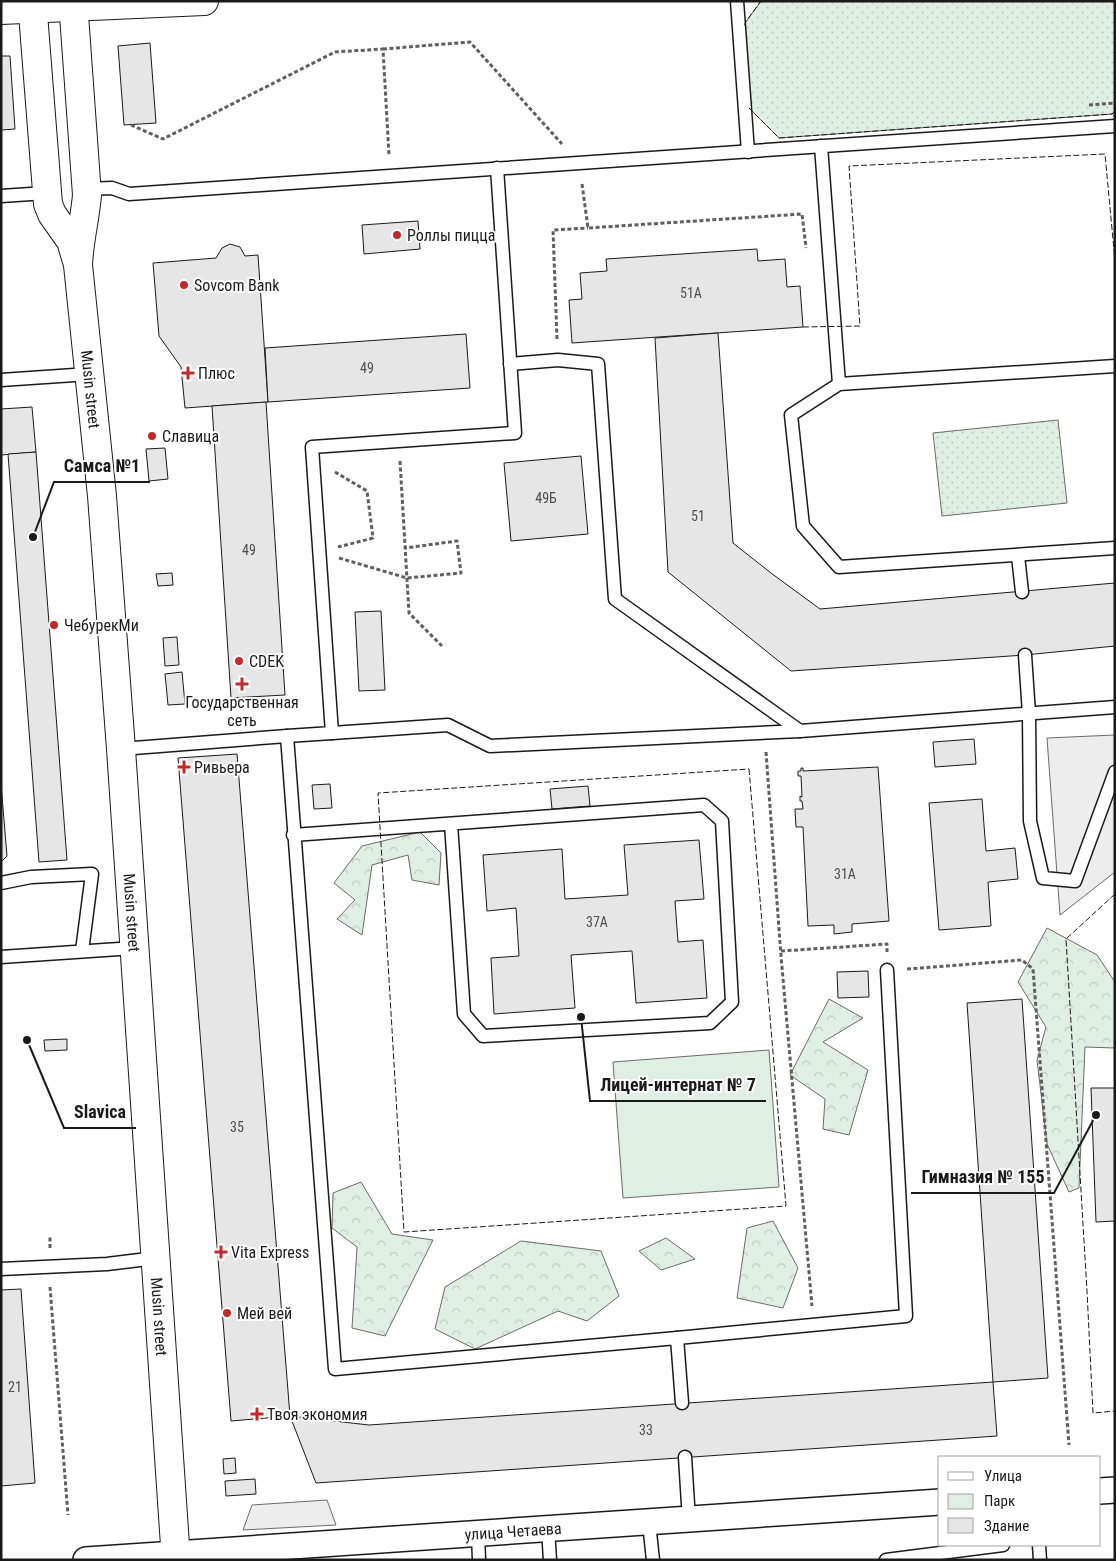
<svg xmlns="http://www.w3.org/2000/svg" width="1116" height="1561" font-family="'Roboto Condensed',sans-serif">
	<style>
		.green { fill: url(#green-dots); stroke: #6a6a6a }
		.forest { fill: url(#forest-crowns); stroke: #6a6a6a }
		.pitch { fill: #e0efe3; stroke: #6a6a6a }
		.parking { fill: #ededed; stroke: #6a6a6a }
		.building { fill: #e6e6e6; stroke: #1a1a1a }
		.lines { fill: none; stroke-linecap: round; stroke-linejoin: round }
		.service-casing { stroke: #1a1a1a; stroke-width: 15 }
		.minor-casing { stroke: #1a1a1a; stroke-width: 28 }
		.tertiary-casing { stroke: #1a1a1a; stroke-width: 30 }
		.primary-casing { stroke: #1a1a1a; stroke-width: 30 }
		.path { stroke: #5f5f5f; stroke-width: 3; stroke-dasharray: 4 2.5; stroke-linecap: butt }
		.service { stroke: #fff; stroke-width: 12 }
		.minor { stroke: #fff; stroke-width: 25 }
		.tertiary { stroke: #fff; stroke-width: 28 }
		.primary { stroke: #fff; stroke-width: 28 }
		.fence { stroke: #1a1a1a; stroke-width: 1; stroke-dasharray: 6 2.5; stroke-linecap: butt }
		.poi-dot { fill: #c62828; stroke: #fff; stroke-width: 2 }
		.labels { text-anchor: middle; stroke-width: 4; stroke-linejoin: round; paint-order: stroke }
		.number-label { font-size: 14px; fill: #4d4d4d }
		.poi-label { font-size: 16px; fill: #1a1a1a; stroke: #fff; text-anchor: start }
		.street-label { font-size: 16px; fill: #1a1a1a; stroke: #fff }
		.leader { fill: none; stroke: #1a1a1a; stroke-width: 2 }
		.callout-dot { fill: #1a1a1a; stroke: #fff; stroke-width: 2 }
		.callout-label { font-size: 18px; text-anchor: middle; font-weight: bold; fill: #1a1a1a; stroke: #fff; stroke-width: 4; stroke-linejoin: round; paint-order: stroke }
	</style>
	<defs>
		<pattern id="green-dots" width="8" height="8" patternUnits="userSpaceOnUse" patternTransform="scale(1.25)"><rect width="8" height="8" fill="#e0efe3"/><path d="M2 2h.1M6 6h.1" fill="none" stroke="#c0ccc2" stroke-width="1.8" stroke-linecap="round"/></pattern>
		<pattern id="forest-crowns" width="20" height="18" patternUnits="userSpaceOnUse" patternTransform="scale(1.25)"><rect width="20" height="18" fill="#e0efe3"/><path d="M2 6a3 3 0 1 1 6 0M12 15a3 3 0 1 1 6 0" fill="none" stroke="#c0ccc2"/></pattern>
	</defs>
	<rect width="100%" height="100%" fill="#fff"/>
	<g class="green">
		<path d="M761 1H1115V112L1112 114 779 138 748 107 745 23Z"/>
		<path d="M1058 420 1067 503 942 516 933 433Z"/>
	</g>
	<g class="forest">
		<path d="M420 832 441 853 439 885 412 880 408 855 372 865 362 935 337 919 355 900 334 883 362 846Z"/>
		<path d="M1047 928 1097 955 1115 982V1048L1085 1047 1079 1188 1069 1192 1047 1144 1037 1060 1046 1027 1018 982Z"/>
		<path d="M829 999 863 1018 823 1042 868 1070 849 1135 823 1129 825 1099 790 1075Z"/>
		<path d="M361 1182 392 1234 433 1240 385 1336 352 1328 357 1247 332 1228 333 1193Z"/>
		<path d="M773 1221 798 1268 783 1308 737 1298 747 1228Z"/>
		<path d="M666 1238 695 1259 661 1270 639 1251Z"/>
		<path d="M521 1241 601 1251 619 1296 587 1321 558 1311 475 1349 435 1329 445 1287Z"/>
	</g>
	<path class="pitch" d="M769 1050 779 1187 623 1198 613 1062Z"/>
	<g class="parking">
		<path d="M1115 735V872L1060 915 1047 738Z"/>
		<path d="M327 1500 336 1525 243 1530 252 1505Z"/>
	</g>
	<g class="building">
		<path d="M150 43 156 123 124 125 118 46Z"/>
		<path d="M1 56H10L15 129 1 130Z"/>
		<path d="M418 221 420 249 364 254 362 225Z"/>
		<path d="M230 244 240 247 245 256 258 255 268 402 185 408 181 367 159 336 153 263 216 258 222 248Z"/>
		<path d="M757 249 758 261 785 259 787 287 800 286 803 327 572 343 569 300 582 299 580 273 607 271 606 259Z"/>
		<path d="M718 333 733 543 771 573 820 609 1115 583V646L1025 655 791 671 668 572 655 338Z"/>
		<path d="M466 334 470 388 268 402 265 348Z"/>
		<path d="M266 402 285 695 231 698 212 406Z"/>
		<path d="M32 407 36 452 1 455V409Z"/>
		<path d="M165 448 168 479 149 481 146 449Z"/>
		<path d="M36 452 67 860 39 862 8 454Z"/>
		<path d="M581 456 588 534 511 541 504 463Z"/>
		<path d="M172 573 173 585 158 586 156 574Z"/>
		<path d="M381 611 385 690 359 691 355 612Z"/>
		<path d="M177 637 179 665 165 666 163 638Z"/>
		<path d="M182 672 185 704 168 705 165 674Z"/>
		<path d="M974 739 976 764 935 767 933 742Z"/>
		<path d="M237 754 290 1416 231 1421 178 758Z"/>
		<path d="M878 767 889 921 852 924V932L834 934V925L808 926 803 827H796L795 809H803L802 801H800V796L802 797 801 776H798V771H801V768H803V771Z"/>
		<path d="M1 784 7 856 1 862Z"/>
		<path d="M330 784 332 808 314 809 312 785Z"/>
		<path d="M588 786 590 806 552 809 550 789Z"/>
		<path d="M982 799 986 851 1015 848 1018 879 988 882 991 926 939 930 929 803Z"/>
		<path d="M699 840 704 899 675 901 678 942 703 940 707 998 636 1003 632 951 571 955 575 1008 494 1014 491 958 519 956 516 908 487 911 483 855 562 849 565 899 628 895 624 845Z"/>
		<path d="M868 971 869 997 838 998 837 972Z"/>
		<path d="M1022 999 1048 1378 993 1382 967 1003Z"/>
		<path d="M67 1039V1050L45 1051 44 1040Z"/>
		<path d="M1091 1088H1115V1221L1096 1222Z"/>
		<path d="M21 1289 35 1483 1 1486V1290Z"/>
		<path d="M993 1382 997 1436 316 1483 290 1416 369 1425Z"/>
		<path d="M235 1458 236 1473 224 1474 223 1459Z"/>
		<path d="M255 1479 256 1494 226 1496 225 1481Z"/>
	</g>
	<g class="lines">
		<g class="service-casing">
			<g id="service">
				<path d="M737 1 748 152"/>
				<path d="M821 146 839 384"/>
				<path d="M497 168 515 433 312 447 332 733 287 736 335 1369 677 1338 682 1403"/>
				<path d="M86 189 112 188 129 194 1115 126"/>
				<path d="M1 196 46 193"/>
				<path d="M510 364 558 360 598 364 615 599 800 731 1115 707"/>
				<path d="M1115 366 839 384 791 415 803 526 839 567 1115 548"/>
				<path d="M1 380 89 374"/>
				<path d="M1018 556 1022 592"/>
				<path d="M1025 655 1029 714 1030 821 1043 878 1075 881 1115 772"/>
				<path d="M332 733 448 725 490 746 800 731"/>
				<path d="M121 749 287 736"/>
				<path d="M293 835 704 805 722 821 732 1002 710 1023 483 1036 464 1014 451 824"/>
				<path d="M1 883 31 877 92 874 82 951"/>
				<path d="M1 957 134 948"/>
				<path d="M1 1269 107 1264 156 1258"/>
				<path d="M677 1338 906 1316 887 970"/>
				<path d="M685 1457 689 1520"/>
				<path d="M649 1523 653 1560"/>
				<path d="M548 1529 550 1560"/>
				<path d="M478 1534 479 1560"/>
				<path d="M1039 1545 1040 1560"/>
				<path d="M886 1560 1003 1545"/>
			</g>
		</g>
		<g class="minor-casing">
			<g id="minor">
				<path d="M1100 1491 1115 1490"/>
				<path id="s1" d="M86 1560 940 1502"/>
			</g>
		</g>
		<g class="tertiary-casing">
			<g id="tertiary">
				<path d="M32 1 48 204 52 214 71 241 77 261"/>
				<path id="s2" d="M73 1 87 195C85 219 79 241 78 265L102 496 121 749 176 1560"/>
			</g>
		</g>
		<g class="primary-casing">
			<path id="primary" d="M1 10 204 1"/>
		</g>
		<g class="path">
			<path d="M383 49 470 42 562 144"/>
			<path d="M1089 105 1115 103"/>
			<path d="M131 125 163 139 335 52 383 49 389 155"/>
			<path d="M582 184 588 228 802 214 806 248"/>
			<path d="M557 339 553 230 588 228"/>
			<path d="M400 461 409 613 443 647"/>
			<path d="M335 472 367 491 373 538 338 547"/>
			<path d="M339 558 407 578 461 573 457 541 405 548"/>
			<path d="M766 752 781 956 812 1306"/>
			<path d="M781 951 887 944V952"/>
			<path d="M907 969 1022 960 1033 969 1069 1445"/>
			<path d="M50 1248V1236"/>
			<path d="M50 1287 68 1515"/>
		</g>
		<use href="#service" class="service"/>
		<use href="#minor" class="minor"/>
		<use href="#tertiary" class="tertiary"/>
		<use href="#primary" class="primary"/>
		<g class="fence">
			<path d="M745 26V23L761 1"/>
			<path d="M749 108 779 138 1112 114 1115 112"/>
			<path d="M803 327 860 326 849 166 1105 154 1115 261"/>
			<path d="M749 769 786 1206 404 1232 378 793Z"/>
			<path d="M1115 894 1066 939 1087 1291 1093 1413 1115 1411"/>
		</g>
	</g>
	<g class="poi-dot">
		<circle cx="397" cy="235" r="5"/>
		<circle cx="184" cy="285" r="5"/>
		<path d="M185.5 365.5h5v5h5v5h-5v5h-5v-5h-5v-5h5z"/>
		<circle cx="152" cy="436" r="5"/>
		<circle cx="54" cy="625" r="5"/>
		<circle cx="239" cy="661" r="5"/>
		<path d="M239.5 676.5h5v5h5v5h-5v5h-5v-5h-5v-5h5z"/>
		<path d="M181.5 759.5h5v5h5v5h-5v5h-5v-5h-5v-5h5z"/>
		<path d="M218.5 1244.5h5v5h5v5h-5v5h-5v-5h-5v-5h5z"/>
		<circle cx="227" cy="1313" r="5"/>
		<path d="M254.5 1406.5h5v5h5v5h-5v5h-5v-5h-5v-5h5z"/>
	</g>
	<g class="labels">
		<g class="number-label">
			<text x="691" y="298">51А</text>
			<text x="367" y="373">49</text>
			<text x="546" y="503">49Б</text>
			<text x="698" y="521">51</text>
			<text x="249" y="555">49</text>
			<text x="845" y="879">31А</text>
			<text x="597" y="927">37А</text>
			<text x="237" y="1132">35</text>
			<text x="15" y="1392">21</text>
			<text x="646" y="1435">33</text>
		</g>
		<g class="poi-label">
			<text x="407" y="241">Роллы пицца</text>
			<text x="194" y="291">Sovcom Bank</text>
			<text x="198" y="379">Плюс</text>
			<text x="162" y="442">Славица</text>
			<text x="64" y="631">ЧебурекМи</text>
			<text x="249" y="667">CDEK</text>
			<text x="242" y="708" text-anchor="middle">Государственная<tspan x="242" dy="18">сеть</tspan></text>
			<text x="194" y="773">Ривьера</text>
			<text x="231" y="1258">Vita Express</text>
			<text x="237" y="1319">Мей вей</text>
			<text x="267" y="1420">Твоя экономия</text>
		</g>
		<g class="street-label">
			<text dy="6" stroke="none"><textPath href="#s2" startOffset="390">Musin street</textPath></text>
			<text dy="6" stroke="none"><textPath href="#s2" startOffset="915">Musin street</textPath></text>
			<text dy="6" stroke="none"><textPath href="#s2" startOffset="1320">Musin street</textPath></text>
			<text dy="6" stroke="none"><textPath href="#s1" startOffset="428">улица Четаева</textPath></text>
		</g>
	</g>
	<path class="leader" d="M33 537L54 482H150M581 1017L590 1101H766M27 1040L64 1128H136M1096 1115L1054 1193H911"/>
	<g class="callout-dot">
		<circle cx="33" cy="537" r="5"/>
		<circle cx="581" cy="1017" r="5"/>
		<circle cx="27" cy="1040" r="5"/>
		<circle cx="1096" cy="1115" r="5"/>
	</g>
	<g class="callout-label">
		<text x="102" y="472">Самса №1</text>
		<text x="678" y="1091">Лицей-интернат № 7</text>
		<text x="100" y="1118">Slavica</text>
		<text x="983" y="1183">Гимназия № 155</text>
	</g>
	<rect width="1116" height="1561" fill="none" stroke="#1a1a1a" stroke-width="5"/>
	<rect x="938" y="1456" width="162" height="90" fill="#ffffff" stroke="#a3a3a3"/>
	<rect x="948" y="1472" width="25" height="8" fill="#ffffff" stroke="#a3a3a3"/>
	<text x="984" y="1481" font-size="15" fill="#1a1a1a">Улица</text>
	<rect x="948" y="1494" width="25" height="15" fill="#e0efe3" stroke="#a3a3a3"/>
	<text x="984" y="1506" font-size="15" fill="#1a1a1a">Парк</text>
	<rect x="948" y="1518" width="25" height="15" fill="#e6e6e6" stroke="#a3a3a3"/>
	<text x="984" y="1531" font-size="15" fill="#1a1a1a">Здание</text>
</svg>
